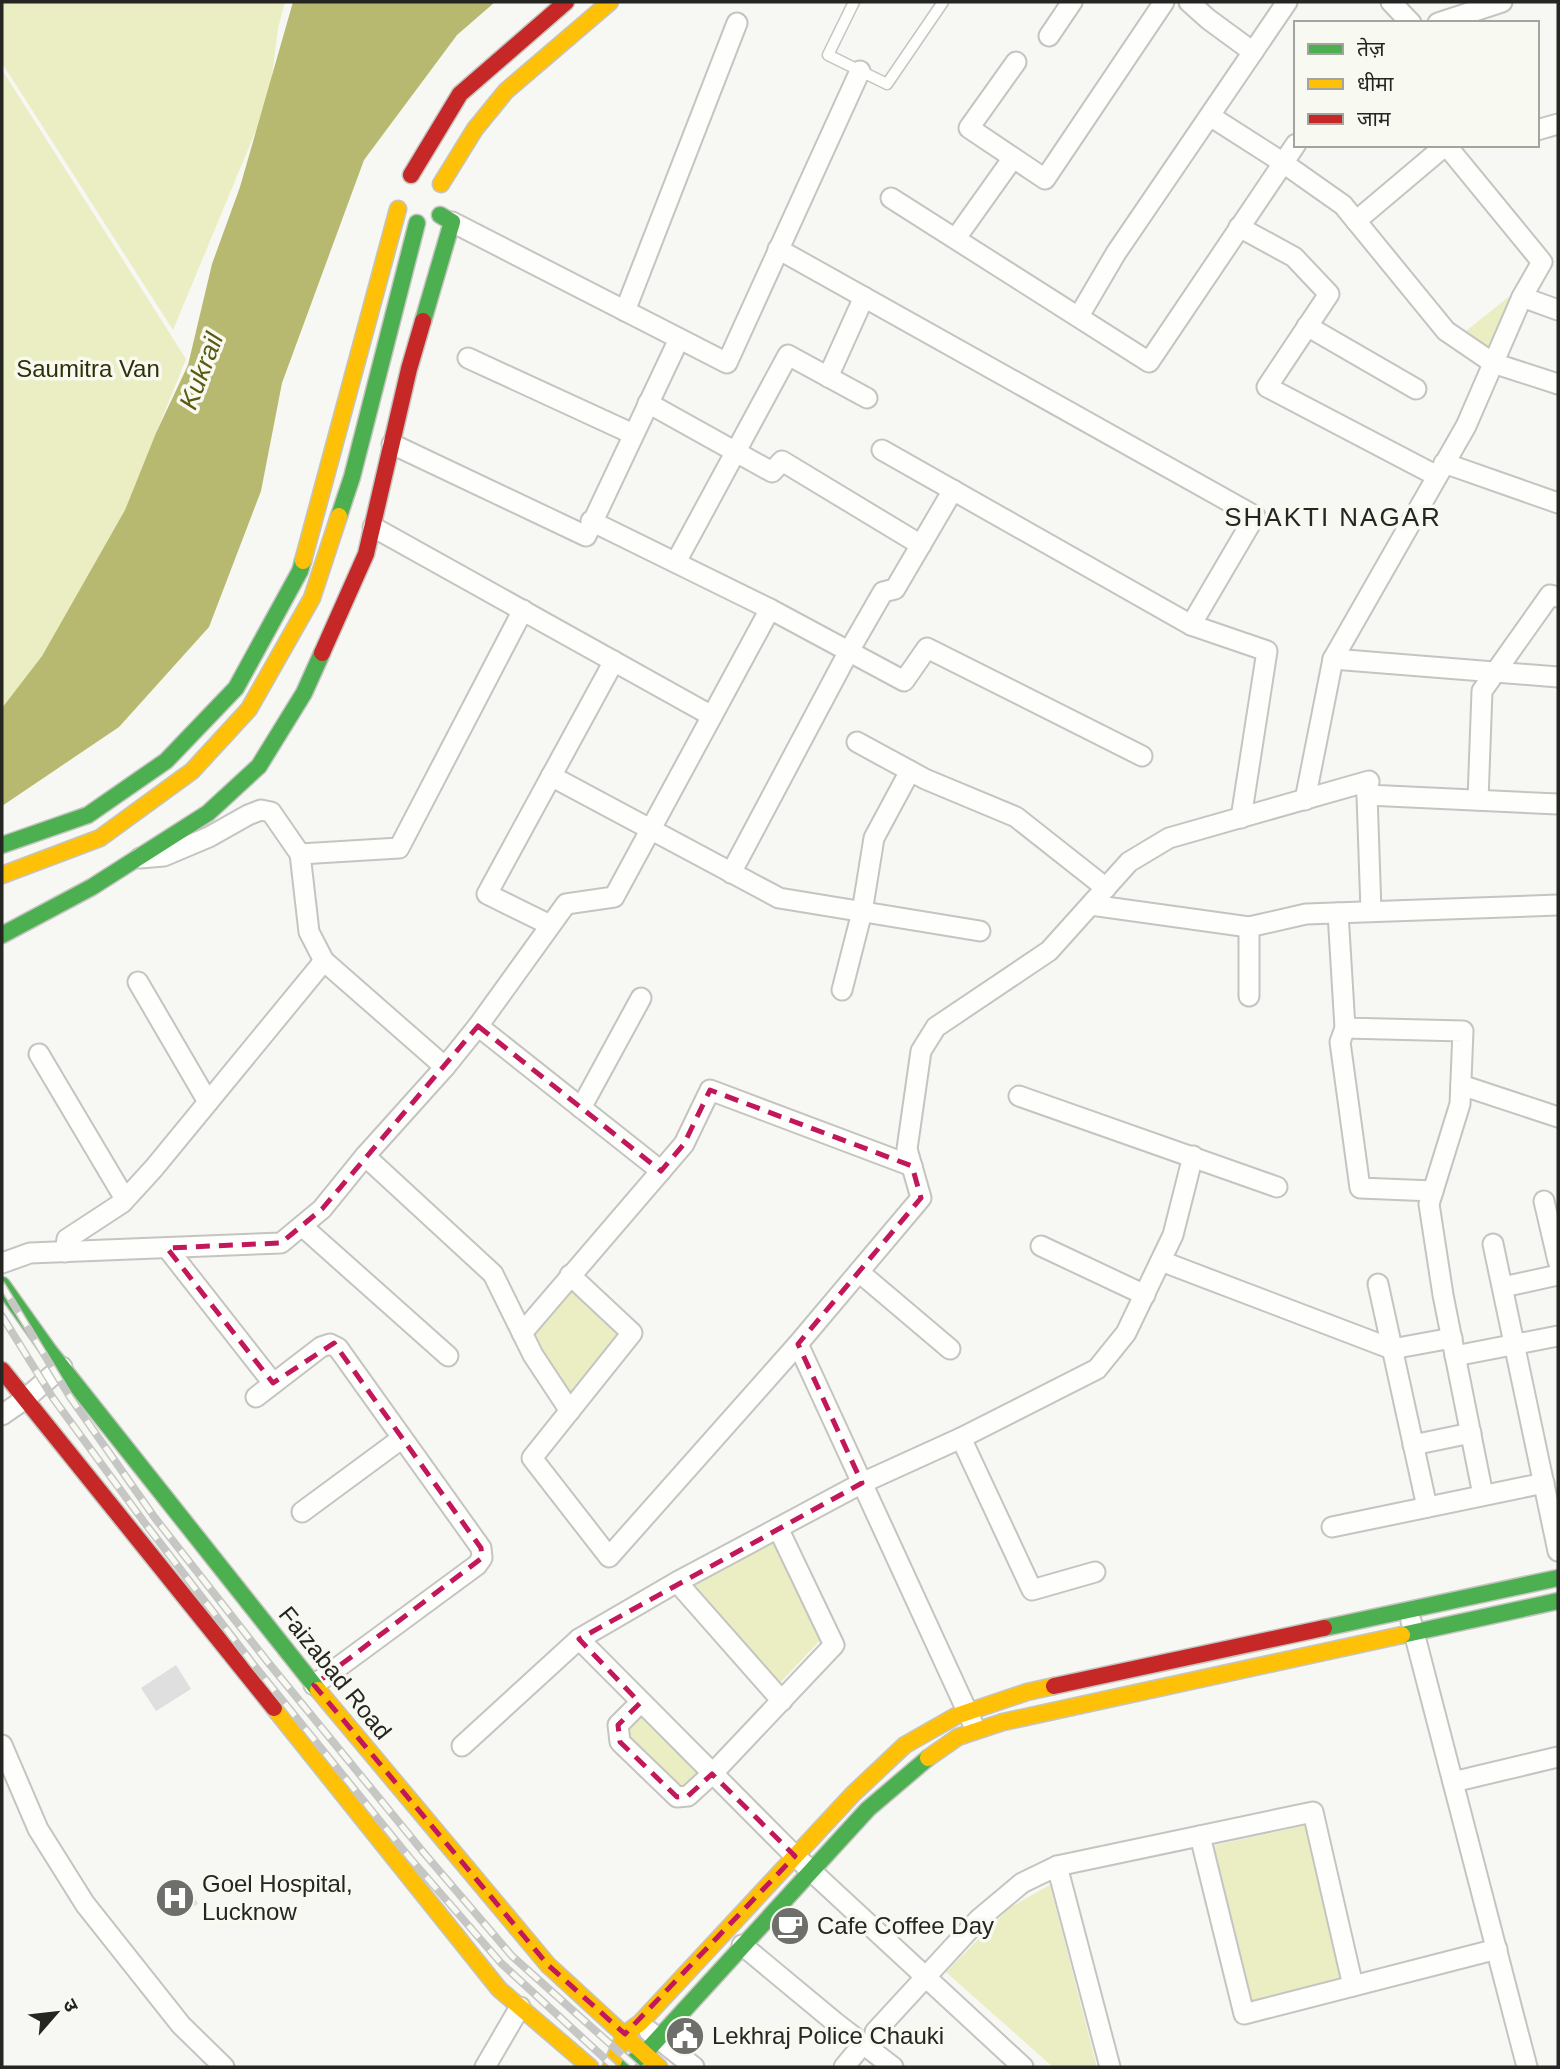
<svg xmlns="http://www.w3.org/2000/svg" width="1560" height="2069" font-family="Helvetica,'Noto Sans Devanagari',sans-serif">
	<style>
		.green { fill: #ebedc2 }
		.water { fill: #b7b971 }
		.building { fill: #dedfde }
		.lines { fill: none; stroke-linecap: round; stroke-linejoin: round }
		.lane-casing { stroke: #c4c4c1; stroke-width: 13 }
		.street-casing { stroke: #c4c4c1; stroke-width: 23 }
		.fast-casing { stroke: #c4c4c1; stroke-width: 19 }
		.slow-casing { stroke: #c4c4c1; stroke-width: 19 }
		.jam-casing { stroke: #c4c4c1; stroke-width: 19 }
		.lane { stroke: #fefefd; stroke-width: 10 }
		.street { stroke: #fefefd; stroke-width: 19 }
		.fast { stroke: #4caf50; stroke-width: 16 }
		.slow { stroke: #ffc107; stroke-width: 16 }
		.jam { stroke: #c62828; stroke-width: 16 }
		.rail-casing { stroke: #c6c6c5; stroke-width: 8 }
		.rail { stroke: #f8f9f1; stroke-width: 5; stroke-dasharray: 16; stroke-linecap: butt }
		.marked { fill: none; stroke: #c2185b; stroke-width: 5; stroke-dasharray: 14 9; stroke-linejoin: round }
		.labels { text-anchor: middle; stroke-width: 7; stroke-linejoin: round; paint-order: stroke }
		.park-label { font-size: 24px; fill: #303004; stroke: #f8f9f1 }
		.street-label { font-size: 24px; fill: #252522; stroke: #f8f9f1 }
		.poi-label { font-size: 24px; fill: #252522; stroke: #f8f9f1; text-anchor: start }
		.water-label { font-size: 26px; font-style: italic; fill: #595a10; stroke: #f8f9f1 }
		.neighbourhood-label { font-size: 26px; letter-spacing: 2px; fill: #252522; stroke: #f8f9f1 }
	</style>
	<rect width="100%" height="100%" fill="#f7f7f3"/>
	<g class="green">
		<path d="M2 2H285L278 28 269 99 173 330 2 63Z"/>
		<path d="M2 70 186 359 125 510 42 656 2 708Z"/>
		<path d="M1511 295 1492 354 1460 336Z"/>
		<path d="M571 1283 627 1332 569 1401 528 1334Z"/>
		<path d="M777 1536 824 1636 777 1686 688 1584Z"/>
		<path d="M642 1711 701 1770 681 1790 623 1731Z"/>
		<path d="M1307 1825 1344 1980 1249 2002 1212 1846Z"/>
		<path d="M1050 1885 1097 2067H1053L946 1972 1009 1908Z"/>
	</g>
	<path class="water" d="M293 2H495L457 35 364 160 282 383 261 491 209 627 119 727 2 806V708L42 656 125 510 156 433 188 365 212 264 240 187Z"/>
	<g class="building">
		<path d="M176 1665 191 1689 156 1711 141 1688Z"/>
		<path d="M185 1882 198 1904 172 1918 160 1897Z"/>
	</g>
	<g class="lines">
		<g class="lane-casing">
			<path id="lane" d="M854 2 828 55 887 84 943 2"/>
		</g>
		<g class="street-casing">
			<g id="street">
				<path d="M1189 2 1208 19 1253 52"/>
				<path d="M1391 2 1411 23"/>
				<path d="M1438 23 1502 2"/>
				<path d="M1049 36 1072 2"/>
				<path d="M1016 62 969 128 1045 179 1164 2"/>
				<path d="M1210 116 1282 162 1343 205 1446 331 1493 363 1558 384"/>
				<path d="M1537 130 1558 124"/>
				<path d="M1446 145 1542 262 1522 297"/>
				<path d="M891 198 1149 362 1296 144"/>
				<path d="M1356 221 1446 145"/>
				<path d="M452 222 727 363 860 71"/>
				<path d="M1239 227 1294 257 1329 294 1267 387 1437 476"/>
				<path d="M956 238 1013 158"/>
				<path d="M778 249 1255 516 1191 625"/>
				<path d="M625 311 737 23"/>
				<path d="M1079 316 1116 253 1287 2"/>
				<path d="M1307 326 1416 389"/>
				<path d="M468 358 633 434"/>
				<path d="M828 377 864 297"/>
				<path d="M648 403 772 472 782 461 921 545"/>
				<path d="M392 444 586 536 679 339"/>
				<path d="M882 450 1191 625 1267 651 1241 818"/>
				<path d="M1444 463 1558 503"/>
				<path d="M591 521 770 609 904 681 927 648 1142 756"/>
				<path d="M373 527 712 716"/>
				<path d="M676 562 788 355 867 398"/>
				<path d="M1333 659 1558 677"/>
				<path d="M857 742 925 779 1016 817 1106 888"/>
				<path d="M551 776 779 898 980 931"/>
				<path d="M1367 795 1371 911"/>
				<path d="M1305 800 1333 659 1466 426 1522 297 1558 310"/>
				<path d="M1478 800 1482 691 1550 595 1558 597"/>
				<path d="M300 854 399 848 523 610"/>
				<path d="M140 858 164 856 209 837 248 815 261 810 271 812 300 854 309 932 324 961 445 1067"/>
				<path d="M731 873 849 651 883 592 895 589 953 490"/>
				<path d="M1091 905 1249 927 1306 914 1558 905"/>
				<path d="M1338 913 1345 1028 1463 1031 1460 1104 1429 1204 1443 1295 1483 1495"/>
				<path d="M550 925 487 894 614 661"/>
				<path d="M138 982 208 1102"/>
				<path d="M842 990 862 912 874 838 910 771"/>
				<path d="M1249 996V927"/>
				<path d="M478 1026 661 1171"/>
				<path d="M1345 1028 1340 1042 1360 1188 1433 1191"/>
				<path d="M39 1054 125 1199"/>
				<path d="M1461 1085 1558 1117"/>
				<path d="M1019 1096 1277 1187"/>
				<path d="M581 1108 641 998"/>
				<path d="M365 1156 493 1274 533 1355 570 1411"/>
				<path d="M1544 1201 1558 1261"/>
				<path d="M302 1226 448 1356"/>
				<path d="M1493 1244 1558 1551"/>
				<path d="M1041 1246 1145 1295"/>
				<path d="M167 1248 273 1383"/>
				<path d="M65 1252 67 1239 122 1203 154 1168 324 961"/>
				<path d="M1161 1261 1392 1349 1452 1338"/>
				<path d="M2 1263 30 1253 281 1243 322 1209 365 1156 445 1067 478 1026 566 904 614 897 770 609"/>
				<path d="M859 1272 950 1349"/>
				<path d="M570 1275 632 1333 532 1458 609 1557 798 1344 921 1198 907 1149 921 1051 936 1027 1049 951 1129 862 1169 838 1369 781 1367 795 1558 804"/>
				<path d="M1378 1284 1427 1507"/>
				<path d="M1503 1287 1558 1275"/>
				<path d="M522 1333 684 1144 710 1090 912 1166"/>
				<path d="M798 1344 973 1724"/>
				<path d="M1455 1356 1558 1336"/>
				<path d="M256 1397 321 1347 330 1344 338 1348 481 1548 482 1558 477 1565 314 1685"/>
				<path d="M2 1415 25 1399 62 1367"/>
				<path d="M961 1438 1032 1590 1095 1572"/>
				<path d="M1413 1445 1471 1433"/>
				<path d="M302 1512 401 1439"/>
				<path d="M1332 1527 1544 1483"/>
				<path d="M677 1582 782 1701"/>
				<path d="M1411 1621 1527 2067"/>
				<path d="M579 1639 795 1856 1023 2067"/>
				<path d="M640 1703 618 1725 620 1742 677 1797 688 1796 712 1774 834 1645 778 1528"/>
				<path d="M2 1745 38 1829 85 1904 181 2025 224 2067"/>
				<path d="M462 1746 579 1639 677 1582 862 1483 961 1438 1097 1369 1126 1333 1173 1235 1193 1156"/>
				<path d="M1453 1782 1558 1757"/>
				<path d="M1200 1836 1244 2014 1497 1949"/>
				<path d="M1057 1866 1110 2067"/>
				<path d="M742 1945 836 2023 893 2067"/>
				<path d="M649 2031 694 2067"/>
				<path d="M875 2032 979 1919 1022 1883 1057 1866 1313 1812 1353 1986"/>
				<path d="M485 2067 520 2007"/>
				<path d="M844 2067 863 2044"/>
			</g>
		</g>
		<g class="fast-casing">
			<g id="fast">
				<path d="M423 321 452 222 440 215"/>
				<path d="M339 516 352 477 417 223"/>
				<path d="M2 845 88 815 166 761 236 688 300 571 303 561"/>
				<path d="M2 935 92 887 208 813 259 766 304 693 322 653"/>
				<path d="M2 1285 49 1351 318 1690"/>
				<path d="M1324 1628 1558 1578"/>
				<path d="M1402 1635 1558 1601"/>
				<path d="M627 2066 644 2054 868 1809 928 1758"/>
			</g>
		</g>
		<g class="slow-casing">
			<g id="slow">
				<path d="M441 184 475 129 506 91 610 2"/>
				<path d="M303 561 398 209"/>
				<path d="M2 875 100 838 192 771 249 709 312 598 339 516"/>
				<path d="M318 1690 548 1965 659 2067"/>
				<path d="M274 1708 499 1989 590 2067"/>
				<path d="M928 1758 958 1737 1003 1722 1402 1635"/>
				<path d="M611 2067 625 2034 640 2023 853 1794 905 1745 956 1716 1027 1692 1054 1686"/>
			</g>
		</g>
		<g class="jam-casing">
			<g id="jam">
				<path d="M411 175 460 94 566 2"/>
				<path d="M322 653 366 554 409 369 423 321"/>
				<path d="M2 1370 274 1708"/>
				<path d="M1054 1686 1324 1628"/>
			</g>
		</g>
		<use href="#lane" class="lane"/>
		<use href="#street" class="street"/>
		<use href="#fast" class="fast"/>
		<use href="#slow" class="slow"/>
		<use href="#jam" class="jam"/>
		<g class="rail-casing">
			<g id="rail">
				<path d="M2 1285 70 1397 155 1518 267 1661 424 1853 512 1956 636 2067"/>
				<path d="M2 1316 53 1398 144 1522 253 1664 409 1857 501 1963 614 2067"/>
			</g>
		</g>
		<use href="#rail" class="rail"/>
	</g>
	<path class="marked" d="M478 1026 661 1171 684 1144 710 1090 912 1166 921 1198 798 1344 862 1483 579 1639 640 1703 618 1725 620 1742 677 1797 688 1796 712 1774 795 1856 625 2034 548 1965 314 1685 482 1558 481 1548 334 1343 273 1383 167 1248 281 1243 322 1209Z"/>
	<defs>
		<g id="hospital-disc" transform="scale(2.0125)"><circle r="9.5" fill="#6e6e6b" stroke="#f8f9f1"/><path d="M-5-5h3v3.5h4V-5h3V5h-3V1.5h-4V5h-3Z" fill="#fff"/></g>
		<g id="cafe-disc" transform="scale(2.0125)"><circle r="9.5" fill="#6e6e6b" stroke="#f8f9f1"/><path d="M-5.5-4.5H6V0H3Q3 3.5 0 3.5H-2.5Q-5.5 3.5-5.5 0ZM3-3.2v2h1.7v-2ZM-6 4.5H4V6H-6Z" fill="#fff"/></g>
		<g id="civic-disc" transform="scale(2.0125)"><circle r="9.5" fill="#6e6e6b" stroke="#f8f9f1"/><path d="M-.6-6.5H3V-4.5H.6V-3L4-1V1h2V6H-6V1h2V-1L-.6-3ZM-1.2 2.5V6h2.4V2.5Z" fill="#fff"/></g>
	</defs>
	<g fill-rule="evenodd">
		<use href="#hospital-disc" x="175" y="1898"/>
		<use href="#cafe-disc" x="790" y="1926"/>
		<use href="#civic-disc" x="685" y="2036"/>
	</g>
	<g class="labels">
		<g class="park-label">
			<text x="88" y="377">Saumitra Van</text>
		</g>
		<g class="street-label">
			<text transform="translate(335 1673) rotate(51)" y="8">Faizabad Road</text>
		</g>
		<g class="poi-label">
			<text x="202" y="1892">Goel Hospital,<tspan x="202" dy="28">Lucknow</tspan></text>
			<text x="817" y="1934">Cafe Coffee Day</text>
			<text x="712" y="2044">Lekhraj Police Chauki</text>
		</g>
		<g class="water-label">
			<text transform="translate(201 371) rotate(-69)" y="9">Kukrail</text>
		</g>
		<g class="neighbourhood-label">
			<text x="1333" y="526">SHAKTI NAGAR</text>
		</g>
	</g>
	<rect width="1560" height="2069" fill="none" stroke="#252522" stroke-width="7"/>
	<rect x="1294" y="21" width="245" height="126" fill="#f8f9f1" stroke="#a4a49e" stroke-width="2"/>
	<rect x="1308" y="44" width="35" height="10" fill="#4caf50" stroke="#a4a49e" stroke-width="2"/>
	<text x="1357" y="56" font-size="21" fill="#252522">तेज़</text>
	<rect x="1308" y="79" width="35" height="10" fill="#ffc107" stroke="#a4a49e" stroke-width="2"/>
	<text x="1357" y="91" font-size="21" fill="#252522">धीमा</text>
	<rect x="1308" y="114" width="35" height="10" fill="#c62828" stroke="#a4a49e" stroke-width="2"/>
	<text x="1357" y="126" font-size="21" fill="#252522">जाम</text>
	<g transform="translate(56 2013) rotate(62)" stroke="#f8f9f1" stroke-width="5" paint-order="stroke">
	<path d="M0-5L12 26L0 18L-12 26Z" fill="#252522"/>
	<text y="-10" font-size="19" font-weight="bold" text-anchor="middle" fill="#252522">उ</text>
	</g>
</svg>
